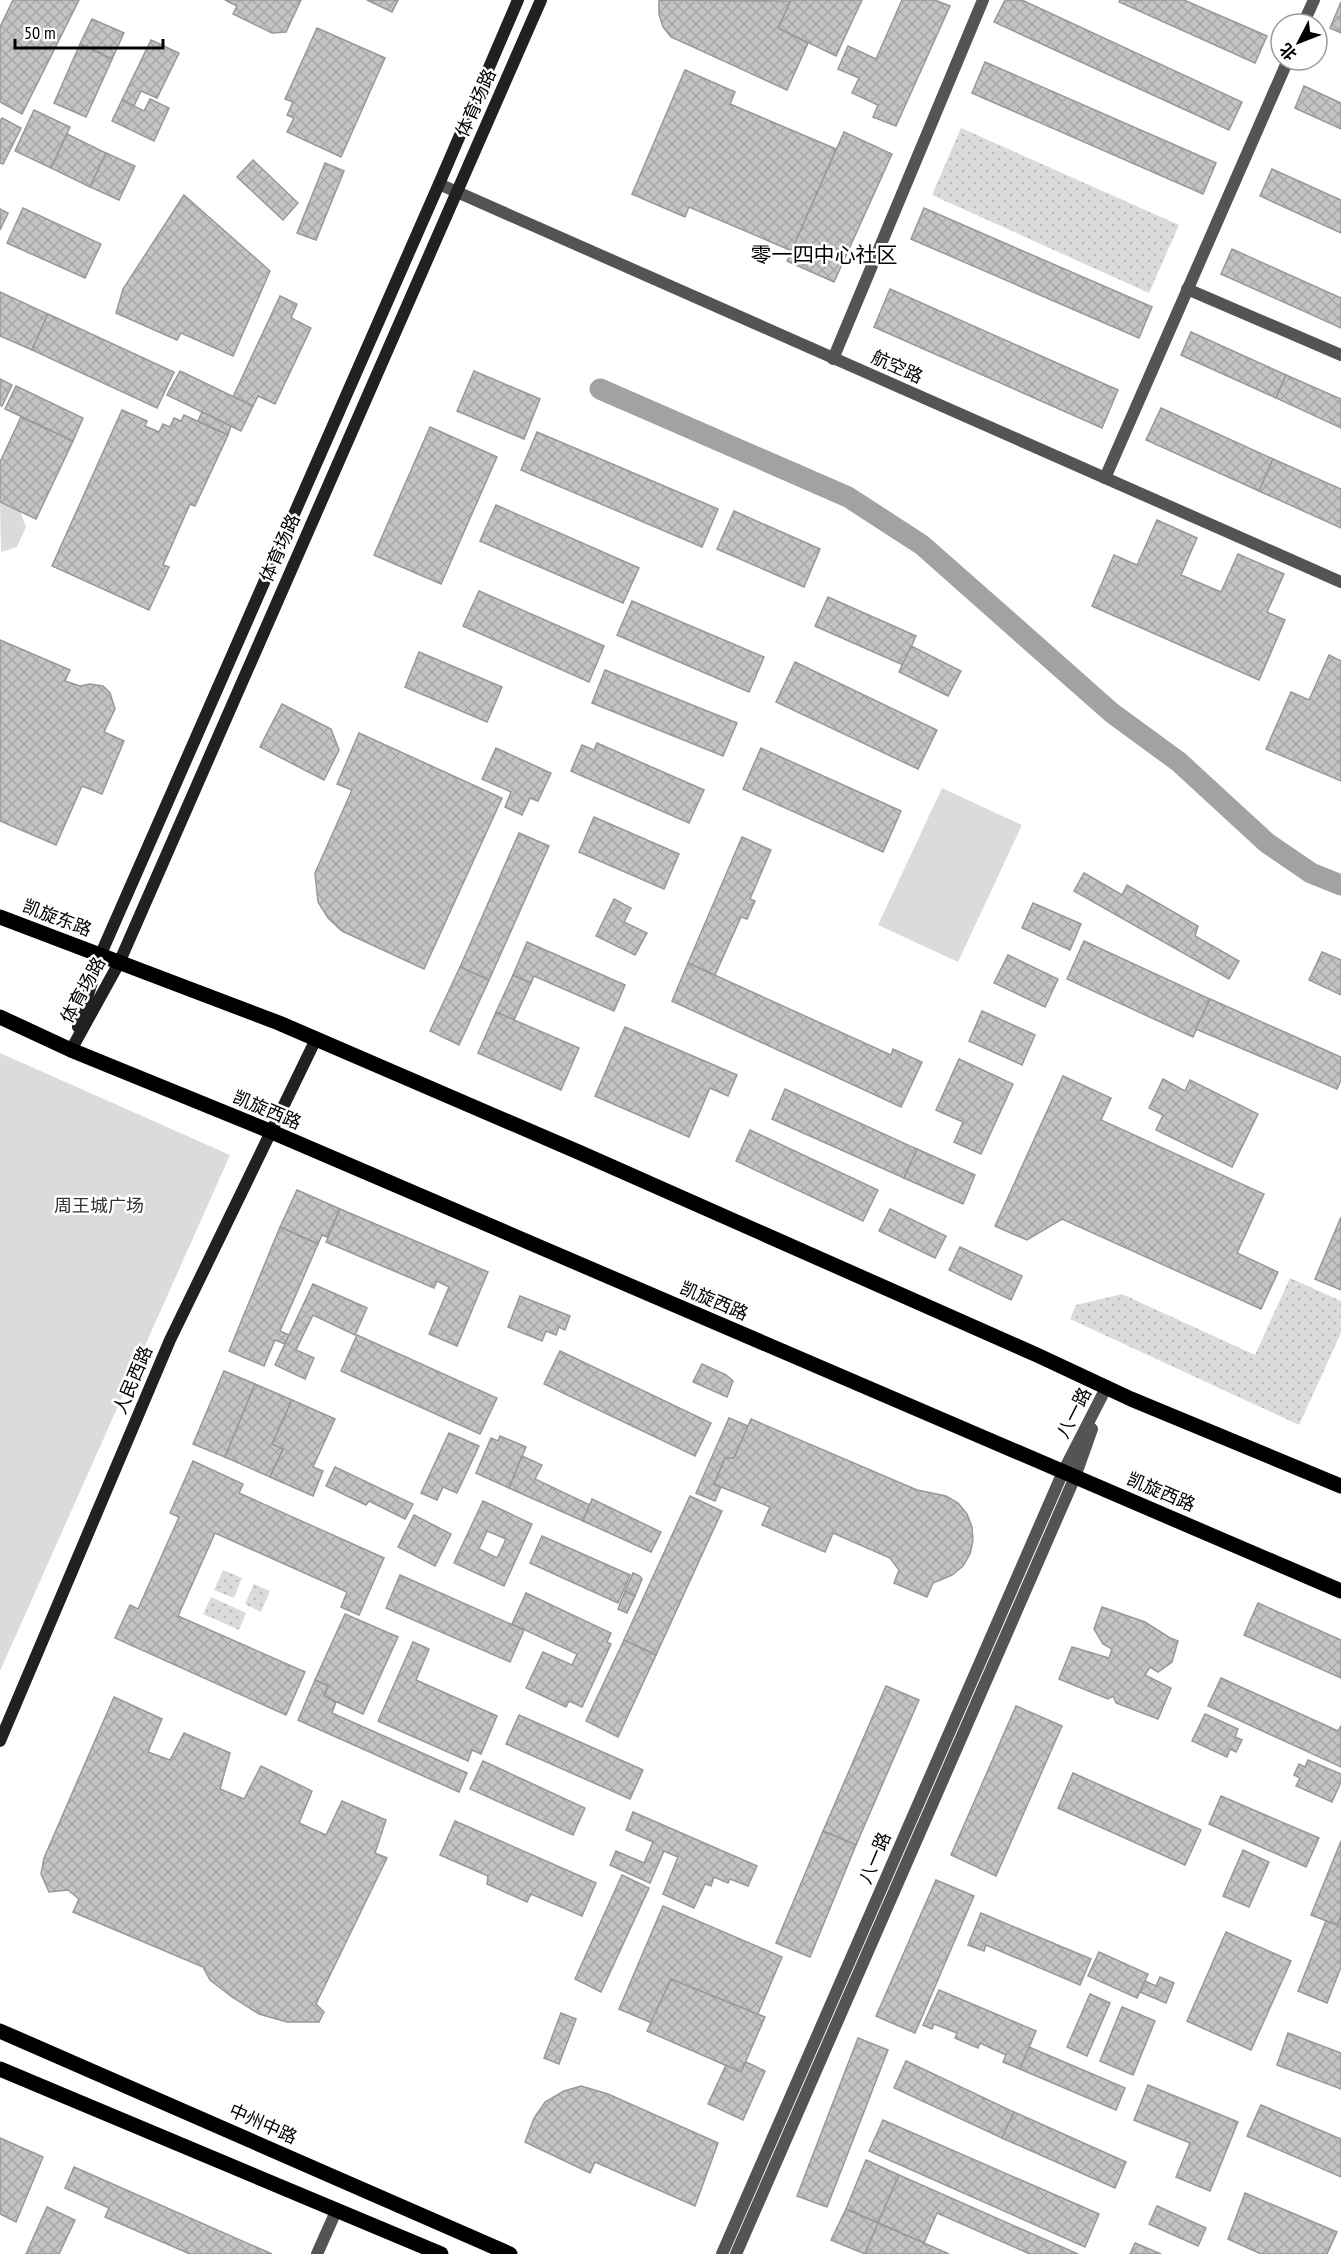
<svg xmlns="http://www.w3.org/2000/svg" width="1341" height="2254" font-family="'PT Sans Narrow','Noto Sans SC',sans-serif">
	<style>
		.grass { fill: url(#grass-dots) }
		.park { fill: #dbdbdb }
		.lines { fill: none; stroke-linecap: round; stroke-linejoin: round }
		.canal { stroke: #a2a2a2; stroke-width: 21 }
		.building { fill: url(#building-cross-hatch); stroke: #989898; stroke-width: 1.5; fill-rule: evenodd }
		.minor { stroke: #545454; stroke-width: 12 }
		.tertiary { stroke: #545454; stroke-width: 12 }
		.secondary { stroke: #212121; stroke-width: 12 }
		.primary { stroke: #000; stroke-width: 15 }
		.labels { text-anchor: middle; stroke-width: 5; stroke-linejoin: round; paint-order: stroke }
		.street-label { font-size: 18px; fill: #000; stroke: #fff }
		.park-label { font-size: 18px; fill: #323232; stroke: #fff }
		.quarter-label { font-size: 21px; fill: #000; stroke: #fff }
	</style>
	<defs>
		<pattern id="grass-dots" width="8" height="8" patternUnits="userSpaceOnUse" patternTransform="scale(1.5)"><rect width="8" height="8" fill="#dbdbdb"/><path d="M2 2h.1M6 6h.1" fill="none" stroke="#bababa" stroke-width="1.8" stroke-linecap="round"/></pattern>
		<pattern id="building-cross-hatch" width="8" height="8" patternUnits="userSpaceOnUse" patternTransform="scale(1.5)"><rect width="8" height="8" fill="#c4c4c4"/><path d="M0 0l8 8M0 8l8-8" fill="none" stroke="#a7a7a7"/></pattern>
	</defs>
	<rect width="100%" height="100%" fill="#fff"/>
	<g class="grass">
		<path d="M961 128 1179 225 1149 293 932 195Z"/>
		<path d="M1290 1278 1341 1301V1333L1299 1425 1070 1319 1076 1305 1122 1294 1255 1355Z"/>
		<path d="M223 1570 242 1578 234 1598 214 1590Z"/>
		<path d="M254 1584 270 1591 261 1612 245 1604Z"/>
		<path d="M211 1597 246 1613 239 1630 203 1614Z"/>
	</g>
	<g class="park">
		<path d="M0 503 20 511 26 527 17 547 1 552Z"/>
		<path d="M942 788 1022 825 958 962 878 925Z"/>
		<path d="M0 1053 230 1155 0 1671Z"/>
	</g>
	<g class="lines">
		<path class="canal" d="M600 389 848 497 922 545 1112 713 1179 762 1267 843 1311 873 1341 885"/>
	</g>
	<g class="building">
		<path d="M13 0H79L22 114 0 102V27Z"/>
		<path d="M225 0H301L286 32 272 33 233 14 237 6Z"/>
		<path d="M367 0H398L392 12Z"/>
		<path d="M659 0 791 1 778 28 808 43 787 90 671 37 663 27 659 14Z"/>
		<path d="M862 0 836 56 778 28 791 0Z"/>
		<path d="M902 0H935L950 6 896 126 873 117 878 105 852 93 859 78 838 69 848 46 876 59Z"/>
		<path d="M1005 0H1022L1242 102 1229 130 994 22Z"/>
		<path d="M1120 0H1184L1267 36 1255 63 1119 2Z"/>
		<path d="M1341 2V33L1330 28Z"/>
		<path d="M92 19 124 33 112 59 80 44Z"/>
		<path d="M317 28 385 58 341 157 287 132 294 118 287 115 293 102 285 99Z"/>
		<path d="M151 40 179 53 157 98 141 91 134 106 122 100Z"/>
		<path d="M80 44 112 59 86 117 54 103Z"/>
		<path d="M985 62 1216 163 1203 194 972 93Z"/>
		<path d="M685 70 735 92 730 104 836 149 792 251 689 207 685 217 632 194Z"/>
		<path d="M1304 86 1341 103V129L1295 108Z"/>
		<path d="M150 99 169 108 154 141 112 121 122 100 144 111Z"/>
		<path d="M34 110 70 127 51 168 15 151Z"/>
		<path d="M2 118 21 128 3 164 0 163V121Z"/>
		<path d="M844 132 892 154 834 282 787 261Z"/>
		<path d="M67 134 106 153 90 187 51 168Z"/>
		<path d="M106 153 135 166 119 200 90 187Z"/>
		<path d="M253 160 298 203 283 220 237 177Z"/>
		<path d="M325 163 344 171 316 240 297 233Z"/>
		<path d="M1272 169 1341 200V233L1260 196Z"/>
		<path d="M184 195 270 271 233 356 181 333 177 340 116 313 123 289Z"/>
		<path d="M23 208 101 244 85 278 7 243Z"/>
		<path d="M924 208 1152 307 1139 338 911 239Z"/>
		<path d="M0 209 8 213 0 230Z"/>
		<path d="M1232 249 1341 298V328L1221 274Z"/>
		<path d="M890 289 1118 390 1102 428 874 327Z"/>
		<path d="M0 292 48 314 32 350 0 336Z"/>
		<path d="M280 296 297 304 291 318 311 328 275 404 258 396 253 406 233 397Z"/>
		<path d="M48 314 174 372 157 408 32 350Z"/>
		<path d="M1191 332 1286 375 1276 398 1181 355Z"/>
		<path d="M180 371 253 406 241 431 167 395Z"/>
		<path d="M474 371 540 399 524 439 457 411Z"/>
		<path d="M1286 375 1341 399V428L1276 398Z"/>
		<path d="M0 379 12 385 2 406 0 405Z"/>
		<path d="M16 386 83 418 73 441 5 409Z"/>
		<path d="M1161 408 1273 459 1259 491 1146 440Z"/>
		<path d="M122 410 147 421 145 426 159 432 163 424 170 427 174 418 181 421 184 415 228 435 195 506 190 504 163 565 169 567 149 610 52 566Z"/>
		<path d="M202 412 231 426 228 435 198 421Z"/>
		<path d="M21 417 73 441 36 519 0 502V462Z"/>
		<path d="M430 427 497 457 441 584 374 555Z"/>
		<path d="M537 432 718 509 702 547 521 470Z"/>
		<path d="M1273 459 1341 489V528L1259 491Z"/>
		<path d="M496 505 639 568 623 603 480 541Z"/>
		<path d="M734 511 820 549 804 587 717 549Z"/>
		<path d="M1157 520 1197 538 1181 575 1221 592 1238 554 1284 574 1267 612 1285 620 1259 680 1092 606 1114 555 1137 565Z"/>
		<path d="M479 591 604 646 589 682 463 626Z"/>
		<path d="M828 597 916 636 903 665 815 626Z"/>
		<path d="M632 601 764 657 749 692 617 635Z"/>
		<path d="M0 640 70 670 65 681 80 686 90 684 103 686 110 693 115 709 104 732 124 741 102 794 82 786 56 845 0 821Z"/>
		<path d="M911 646 961 671 948 696 899 672Z"/>
		<path d="M419 652 502 687 487 722 405 687Z"/>
		<path d="M1329 655 1341 661V781L1266 749 1291 692 1309 700Z"/>
		<path d="M795 662 937 730 918 769 776 702Z"/>
		<path d="M605 670 737 723 723 756 592 703Z"/>
		<path d="M282 704 331 729 339 750 324 780 260 747Z"/>
		<path d="M359 733 502 798 424 969 342 931 328 918 318 902 315 873 352 790 337 784Z"/>
		<path d="M597 743 704 790 689 823 571 771 582 745 594 750Z"/>
		<path d="M496 748 551 773 538 801 530 798 522 815 505 807 511 792 482 779Z"/>
		<path d="M761 748 901 811 883 852 743 789Z"/>
		<path d="M594 817 679 854 664 889 579 852Z"/>
		<path d="M519 833 549 846 489 980 460 967Z"/>
		<path d="M742 837 771 850 750 899 755 901 747 919 741 917 715 975 688 963Z"/>
		<path d="M1084 873 1122 895 1127 885 1198 926 1195 936 1239 961 1229 979 1074 891Z"/>
		<path d="M614 899 631 908 624 922 647 933 635 955 596 936Z"/>
		<path d="M1033 903 1081 924 1070 950 1022 928Z"/>
		<path d="M1084 941 1210 999 1193 1037 1067 979Z"/>
		<path d="M527 942 625 985 614 1011 534 976 531 983 513 975Z"/>
		<path d="M1322 952 1341 960V995L1309 980Z"/>
		<path d="M1008 955 1058 979 1045 1007 994 983Z"/>
		<path d="M688 963 891 1055 893 1049 922 1062 901 1107 672 1001Z"/>
		<path d="M460 967 489 980 459 1045 430 1031Z"/>
		<path d="M513 975 531 983 514 1020 496 1012Z"/>
		<path d="M1210 999 1341 1057V1080L1337 1089 1196 1029Z"/>
		<path d="M982 1011 1035 1035 1022 1065 969 1041Z"/>
		<path d="M496 1012 579 1048 561 1090 478 1053Z"/>
		<path d="M625 1027 737 1075 728 1096 710 1088 689 1137 595 1096Z"/>
		<path d="M959 1059 1013 1084 981 1154 954 1142 963 1122 936 1110Z"/>
		<path d="M1063 1076 1111 1098 1101 1120 1264 1194 1237 1253 1278 1272 1261 1309 1062 1219 1027 1240 995 1226Z"/>
		<path d="M1163 1079 1185 1091 1190 1080 1258 1114 1232 1167 1156 1130 1163 1115 1149 1108Z"/>
		<path d="M785 1089 917 1149 904 1178 772 1119Z"/>
		<path d="M750 1130 878 1190 863 1221 736 1161Z"/>
		<path d="M917 1149 975 1175 963 1204 904 1178Z"/>
		<path d="M297 1190 340 1209 327 1237 322 1235 318 1244 280 1227Z"/>
		<path d="M340 1209 488 1272 457 1346 429 1334 449 1287 437 1281 434 1288 326 1242Z"/>
		<path d="M890 1209 946 1236 935 1258 879 1231Z"/>
		<path d="M1341 1217V1290L1315 1279Z"/>
		<path d="M280 1227 318 1244 280 1331 289 1335 285 1344 275 1340 264 1366 229 1351Z"/>
		<path d="M960 1247 1022 1276 1011 1300 949 1270Z"/>
		<path d="M313 1284 367 1308 355 1335 313 1315 296 1350 314 1358 305 1379 275 1365Z"/>
		<path d="M520 1296 570 1316 565 1330 559 1327 556 1335 546 1331 542 1341 508 1327Z"/>
		<path d="M357 1335 497 1398 480 1434 341 1371Z"/>
		<path d="M560 1351 711 1423 695 1456 544 1384Z"/>
		<path d="M702 1364 726 1375 733 1381 727 1397 693 1382Z"/>
		<path d="M224 1371 255 1384 225 1457 193 1444Z"/>
		<path d="M255 1384 292 1400 272 1444 283 1449 270 1477 225 1457Z"/>
		<path d="M292 1400 335 1419 313 1467 323 1471 313 1496 270 1477 283 1449 272 1444Z"/>
		<path d="M729 1418 748 1426 734 1458H725L714 1484 721 1487 715 1501 696 1493Z"/>
		<path d="M751 1419 917 1490 946 1496 958 1503 967 1514 972 1527 973 1541 970 1554 963 1566 952 1575 933 1583 927 1597 894 1583 899 1570 890 1558 833 1533 825 1552 762 1525 770 1507 714 1484 725 1458H734Z"/>
		<path d="M449 1433 479 1446 457 1493 443 1487 437 1500 421 1493Z"/>
		<path d="M500 1436 526 1447 509 1488 476 1473 491 1438 498 1441Z"/>
		<path d="M522 1456 542 1465 535 1479 590 1505 583 1521 509 1488Z"/>
		<path d="M193 1461 243 1484 239 1493 384 1558 359 1615 341 1607 347 1592 215 1533 178 1616 305 1672 286 1715 115 1638 130 1605 138 1609 179 1517 170 1513Z"/>
		<path d="M335 1467 413 1504 405 1519 369 1501 366 1505 326 1486Z"/>
		<path d="M690 1496 722 1511 656 1655 624 1640Z"/>
		<path d="M592 1499 661 1532 651 1552 583 1521Z"/>
		<path d="M483 1501 532 1524 504 1586 454 1563ZM487 1531 506 1539 497 1558 479 1549Z"/>
		<path d="M414 1515 451 1534 435 1566 398 1547Z"/>
		<path d="M542 1536 630 1575 618 1603 530 1563Z"/>
		<path d="M633 1573 640 1576 642 1579 635 1596 625 1591Z"/>
		<path d="M400 1575 524 1630 510 1662 386 1608Z"/>
		<path d="M625 1591 635 1596 627 1613 618 1609Z"/>
		<path d="M526 1593 611 1633 607 1642 611 1644 582 1707 569 1701 566 1707 526 1688 543 1652 572 1665 577 1654 512 1624Z"/>
		<path d="M1258 1603 1341 1640V1678L1244 1635Z"/>
		<path d="M1102 1607 1145 1622 1170 1638 1178 1641 1172 1662 1158 1672 1150 1667 1145 1675 1171 1688 1158 1719 1116 1703 1113 1696 1108 1699 1059 1679 1072 1647 1109 1658 1112 1649 1103 1644 1094 1629Z"/>
		<path d="M345 1614 398 1637 363 1714 324 1696 328 1686 315 1680Z"/>
		<path d="M624 1640 656 1655 618 1737 586 1721Z"/>
		<path d="M413 1642 429 1649 416 1680 497 1716 481 1754 472 1750 468 1761 378 1721Z"/>
		<path d="M1221 1678 1338 1731 1341 1726V1767L1208 1706Z"/>
		<path d="M315 1680 328 1686 324 1696 336 1702 332 1713 467 1773 459 1792 298 1720Z"/>
		<path d="M886 1686 919 1700 856 1845 823 1831Z"/>
		<path d="M114 1697 162 1719 148 1752 170 1760 184 1733 230 1753 220 1789 244 1799 261 1766 312 1791 299 1823 326 1835 342 1801 386 1820 375 1853 387 1858 316 2004 324 2012 319 2022H287L259 2014 232 1997 210 1980 203 1967 73 1912 79 1899 68 1890 49 1892 41 1874 44 1858Z"/>
		<path d="M1016 1706 1062 1726 996 1876 951 1855Z"/>
		<path d="M1205 1714 1238 1729 1235 1737 1242 1740 1236 1752 1230 1749 1227 1757 1192 1741Z"/>
		<path d="M519 1715 643 1770 630 1799 506 1744Z"/>
		<path d="M1308 1760 1341 1774V1782L1332 1802 1296 1786 1300 1778 1294 1775 1299 1764 1305 1767Z"/>
		<path d="M483 1761 585 1808 573 1835 470 1789Z"/>
		<path d="M1073 1773 1201 1830 1185 1865 1058 1808Z"/>
		<path d="M1221 1796 1319 1838 1306 1867 1209 1824Z"/>
		<path d="M633 1812 757 1866 748 1886 730 1879 728 1883 714 1877 711 1886 705 1884 694 1908 663 1894 678 1857 664 1851 650 1883 610 1865 616 1851 644 1863 653 1842 626 1830Z"/>
		<path d="M455 1821 596 1883 582 1916 531 1894 527 1902 487 1884 488 1876 440 1855Z"/>
		<path d="M823 1831 856 1845 810 1957 776 1943Z"/>
		<path d="M1341 1841V1916L1337 1925 1311 1915Z"/>
		<path d="M1243 1850 1269 1862 1249 1907 1223 1896Z"/>
		<path d="M622 1875 649 1888 601 1992 575 1979Z"/>
		<path d="M936 1880 974 1896 915 2033 876 2016Z"/>
		<path d="M663 1906 782 1957 757 2016 671 1979 652 2023 619 2009Z"/>
		<path d="M981 1913 1091 1959 1080 1985 986 1945 984 1951 968 1945Z"/>
		<path d="M1341 1916V1967L1327 2003 1298 1991 1326 1921 1337 1925Z"/>
		<path d="M1226 1932 1291 1961 1251 2050 1187 2021Z"/>
		<path d="M1099 1952 1148 1974 1137 1998 1088 1976Z"/>
		<path d="M1160 1977 1174 1983 1166 2003 1140 1992 1145 1981 1156 1986Z"/>
		<path d="M671 1979 765 2017 741 2072 647 2031Z"/>
		<path d="M939 1990 1036 2031 1020 2069 1003 2062 1006 2055 980 2043 978 2048 955 2038 957 2033 934 2024 932 2029 923 2025Z"/>
		<path d="M1090 1994 1110 2003 1087 2056 1067 2047Z"/>
		<path d="M1122 2007 1155 2021 1133 2075 1100 2061Z"/>
		<path d="M561 2013 576 2019 559 2064 544 2058Z"/>
		<path d="M1288 2033 1341 2053V2089L1277 2065Z"/>
		<path d="M858 2038 888 2050 827 2207 797 2196Z"/>
		<path d="M1029 2047 1125 2088 1116 2110 1020 2069Z"/>
		<path d="M906 2061 1014 2112 1002 2138 894 2088Z"/>
		<path d="M746 2062 765 2071 743 2120 708 2104 726 2065 741 2072Z"/>
		<path d="M1148 2085 1238 2122 1210 2191 1176 2177 1190 2143 1134 2120Z"/>
		<path d="M581 2086 608 2094 718 2143 695 2206 595 2162 590 2173 525 2142 534 2118 545 2102 564 2091Z"/>
		<path d="M1261 2105 1341 2139V2177L1247 2136Z"/>
		<path d="M1014 2112 1126 2162 1115 2188 1002 2138Z"/>
		<path d="M883 2120 1099 2214 1085 2247 869 2151Z"/>
		<path d="M0 2138 43 2157 16 2222 0 2214Z"/>
		<path d="M866 2160 899 2175 878 2223 846 2209Z"/>
		<path d="M74 2167 272 2254H190L105 2217 109 2208 65 2188Z"/>
		<path d="M899 2175 1078 2254H1030L937 2213 924 2243 878 2223Z"/>
		<path d="M1245 2193 1337 2232 1327 2254H1261L1228 2239Z"/>
		<path d="M1157 2206 1206 2228 1198 2246 1149 2224Z"/>
		<path d="M47 2207 75 2220 59 2254H26Z"/>
		<path d="M846 2209 878 2223 865 2254 831 2240Z"/>
		<path d="M878 2223 924 2243 949 2254H865Z"/>
		<path d="M1135 2243 1161 2254H1130Z"/>
	</g>
	<g class="lines">
		<g class="minor">
			<path d="M1303 24 1314 0"/>
			<path d="M439 184 1341 582"/>
			<path d="M1187 289 1341 355"/>
			<path d="M833 359 983 0"/>
			<path d="M1105 478 1288 60"/>
			<path d="M317 2254 337 2209"/>
		</g>
		<g class="tertiary">
			<path d="M722 2254 1063 1472 1107 1386"/>
			<path d="M736 2254 1075 1477 1092 1429"/>
		</g>
		<g class="secondary">
			<path d="M78 1027 100 956 439 184 518 0"/>
			<path d="M71 1050 119 963 541 0"/>
			<path d="M0 1741 170 1340 316 1039"/>
		</g>
		<g class="primary">
			<path d="M0 917 279 1023 583 1154 1037 1355 1131 1399 1341 1486"/>
			<path d="M0 1017 71 1050 272 1132 1341 1591"/>
			<path d="M0 2031 510 2254"/>
			<path d="M0 2069 441 2254"/>
		</g>
	</g>
	<g class="labels">
		<g class="street-label">
			<text transform="translate(476 103) rotate(-66)" y="6">体育场路</text>
			<text transform="translate(897 367) rotate(24)" y="6">航空路</text>
			<text transform="translate(280 548) rotate(-66)" y="6">体育场路</text>
			<text transform="translate(57 918) rotate(21)" y="6">凯旋东路</text>
			<text transform="translate(83 990) rotate(-61)" y="6">体育场路</text>
			<text transform="translate(267 1110) rotate(23)" y="6">凯旋西路</text>
			<text transform="translate(714 1301) rotate(23)" y="6">凯旋西路</text>
			<text transform="translate(133 1380) rotate(-67)" y="6">人民西路</text>
			<text transform="translate(1074 1413) rotate(-63)" y="6">八一路</text>
			<text transform="translate(1161 1492) rotate(23)" y="6">凯旋西路</text>
			<text transform="translate(875 1858) rotate(-67)" y="6">八一路</text>
			<text transform="translate(263 2124) rotate(24)" y="6">中州中路</text>
		</g>
		<g class="park-label">
			<text x="99" y="1212">周王城广场</text>
		</g>
		<g class="quarter-label">
			<text x="824" y="262">零一四中心社区</text>
		</g>
	</g>
	<g transform="translate(1299 42) rotate(228)"><circle r="28" fill="#ffffff" stroke="#999999" stroke-width="1.5"/>
	<path d="M0-4.5L10 22L0 15L-10 22Z" fill="#000000"/>
	<text y="-9" font-size="16" font-weight="bold" text-anchor="middle" fill="#000000">北</text>
	</g>
	<path d="M15 39v9h148v-9" fill="none" stroke="#000000" stroke-width="3"/>
	<text x="24" y="39" font-size="18" fill="#000000" stroke="#ffffff" stroke-width="4.5" paint-order="stroke">50 m</text>
</svg>
